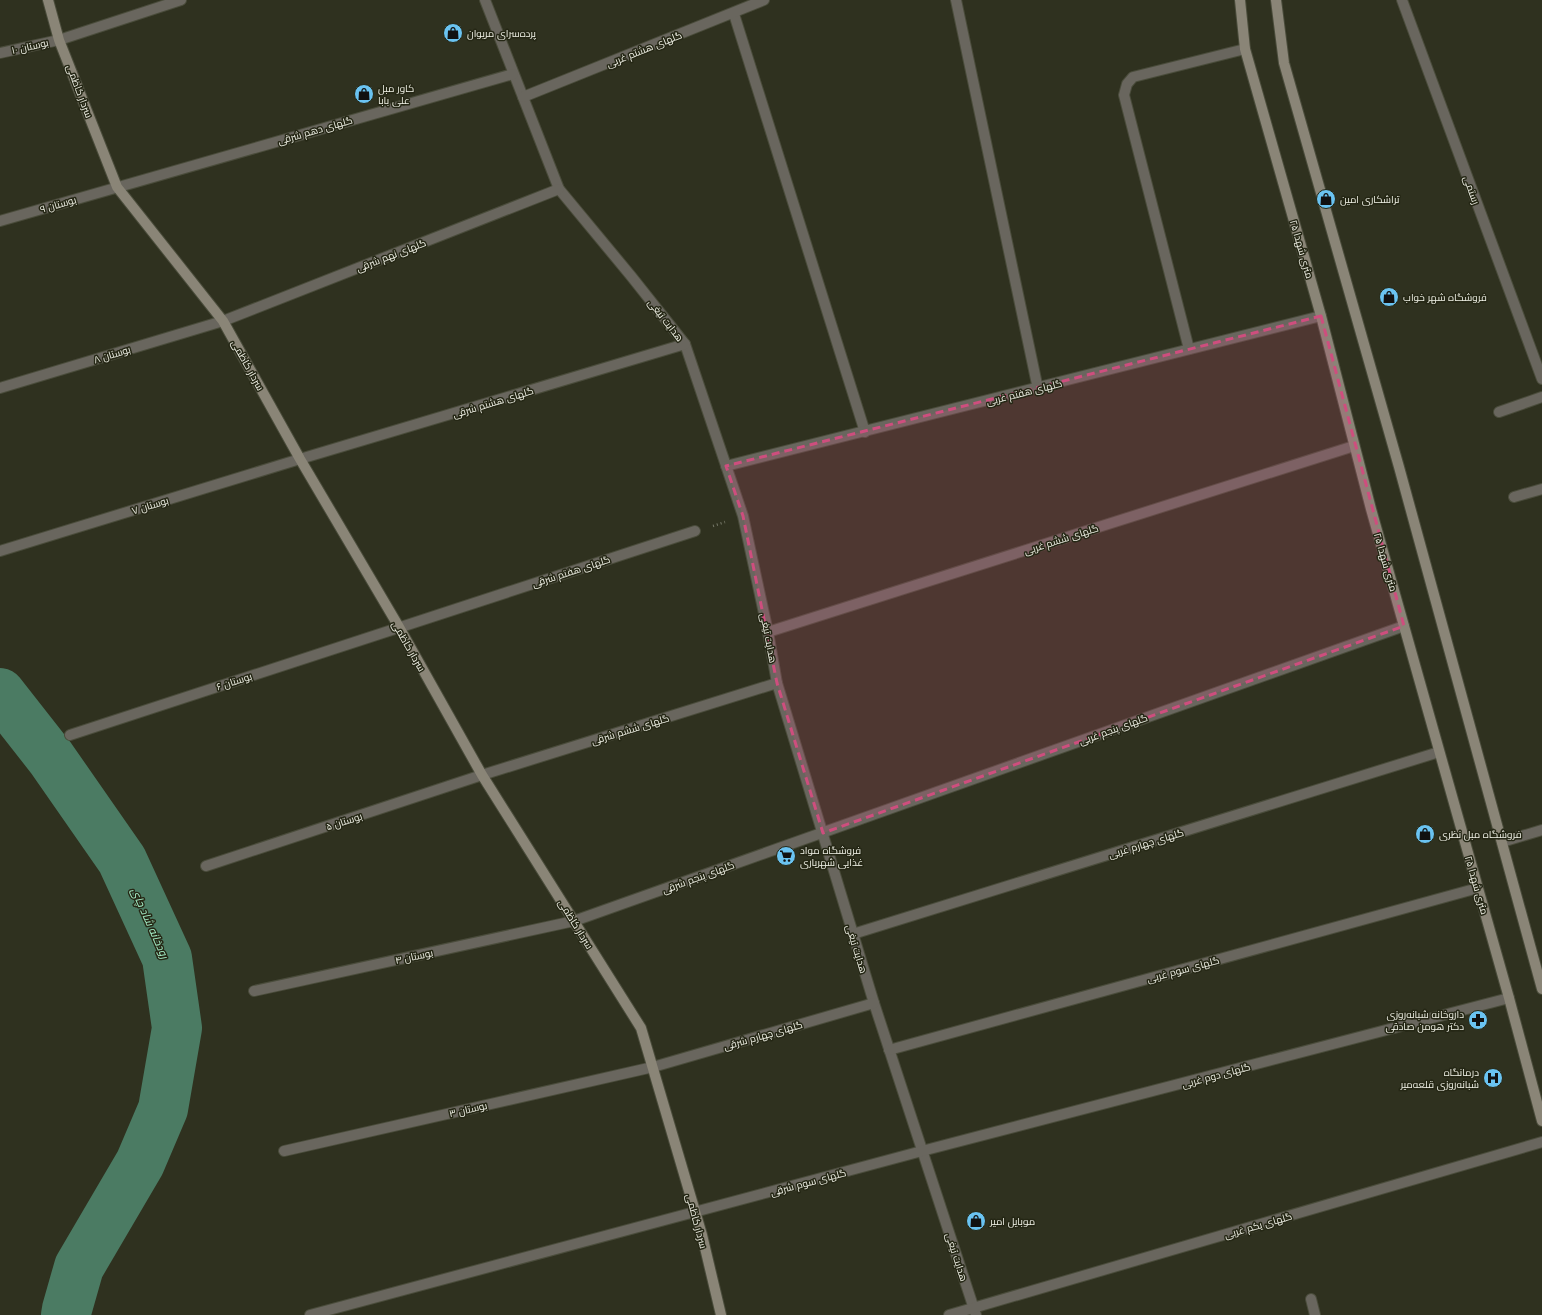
<svg xmlns="http://www.w3.org/2000/svg" width="1542" height="1315" font-family="'DM Sans',Cairo,sans-serif">
	<style>
		.lines { fill: none; stroke-linecap: round; stroke-linejoin: round }
		.river { stroke: #4b7b63; stroke-width: 50 }
		.street-casing { stroke: #4a4c3b; stroke-width: 12 }
		.secondary-casing { stroke: #4a4c3b; stroke-width: 12 }
		.path { stroke: #777969; stroke-width: 2.5; stroke-dasharray: 1 3; stroke-linecap: butt }
		.street { stroke: #69665e; stroke-width: 10 }
		.secondary { stroke: #8a8577; stroke-width: 10 }
		.marked { fill: #ce4e7e; fill-opacity: 0.2; stroke: #ce4e7e; stroke-width: 3; stroke-dasharray: 8 5; stroke-linejoin: round }
		.labels { text-anchor: middle; stroke-width: 3; stroke-linejoin: round; paint-order: stroke }
		.poi-label { font-size: 10px; fill: #f0f1e6; stroke: #252715; text-anchor: start }
		.street-label { font-size: 10px; fill: #f0f1e6; stroke: #252715 }
		.water-label { font-size: 11px; font-style: italic; fill: #a9f6ce; stroke: #252715 }
	</style>
	<rect width="100%" height="100%" fill="#2f311f"/>
	<g class="lines">
		<path class="river" d="M0 693 51 758 122 860 167 958 177 1028 163 1109 140 1163 79 1267 67 1309 66 1315"/>
		<g class="street-casing">
			<g id="street">
				<path d="M485 0 559 189 631 276 685 344 743 516 768 632 777 683 874 1003 976 1315"/>
				<path d="M956 0 1038 389"/>
				<path d="M1402 0 1542 379"/>
				<path d="M734 14 865 432"/>
				<path d="M0 53 59 40 181 0"/>
				<path d="M523 97 764 0"/>
				<path d="M0 221 513 74"/>
				<path d="M1189 349 1124 95 1127 84 1133 77 1245 49"/>
				<path d="M0 388 223 321 559 189"/>
				<path d="M1499 412 1542 397"/>
				<path d="M726 466 1321 316"/>
				<path d="M1514 497 1542 489"/>
				<path d="M0 551 300 459 685 344"/>
				<path d="M768 632 1354 446"/>
				<path d="M70 735 695 531"/>
				<path d="M1502 842 1542 830"/>
				<path d="M206 866 482 775 777 683"/>
				<path d="M853 934 1439 752"/>
				<path d="M254 991 574 921 1404 626"/>
				<path d="M889 1050 1478 888"/>
				<path d="M284 1151 653 1067 874 1003"/>
				<path d="M1311 1299 1315 1315"/>
				<path d="M310 1315 922 1151 1509 998"/>
				<path d="M949 1315 1542 1142"/>
			</g>
		</g>
		<g class="secondary-casing">
			<g id="secondary">
				<path d="M48 0 59 40 117 187 223 321 300 459 399 627 482 775 641 1028 702 1235 721 1315"/>
				<path d="M1240 0 1245 49 1321 316 1371 509 1509 998 1542 1121"/>
				<path d="M1276 0 1284 63 1399 467 1542 989"/>
			</g>
		</g>
		<path class="path" d="M713 526 725 522"/>
		<use href="#street" class="street"/>
		<use href="#secondary" class="secondary"/>
	</g>
	<path class="marked" d="M1321 316 1404 626 823 833 777 683 743 516 726 466Z"/>
	<defs>
		<g id="shop-disc" transform="scale(1)"><circle r="9.5" fill="#6ac3f1" stroke="#252715"/><path d="M-5-2.5h2.3a2.7 3.5 0 0 1 5.4 0H5L5.5 6h-11ZM-1.5-2.5h3a1.5 2.3 0 0 0-3 0Z" fill="#111"/></g>
		<g id="supermarket-disc" transform="scale(1)"><circle r="9.5" fill="#6ac3f1" stroke="#252715"/><path d="M-6-5.5h2.5l.6 2H6L4.5 2H-2.5L-4.4-4H-6ZM-1.5 3.2a1.3 1.3 0 1 0 .1 0ZM3 3.2a1.3 1.3 0 1 0 .1 0Z" fill="#111"/></g>
		<g id="pharmacy-disc" transform="scale(1)"><circle r="9.5" fill="#6ac3f1" stroke="#252715"/><path d="M-2-6h4v4h4v4h-4v4h-4v-4h-4v-4h4Z" fill="#111"/></g>
		<g id="hospital-disc" transform="scale(1)"><circle r="9.5" fill="#6ac3f1" stroke="#252715"/><path d="M-5-5h3v3.5h4V-5h3V5h-3V1.5h-4V5h-3Z" fill="#111"/></g>
	</defs>
	<g fill-rule="evenodd">
		<use href="#shop-disc" x="453" y="33"/>
		<use href="#shop-disc" x="364" y="94"/>
		<use href="#shop-disc" x="1326" y="199"/>
		<use href="#shop-disc" x="1389" y="297"/>
		<use href="#shop-disc" x="1425" y="834"/>
		<use href="#supermarket-disc" x="786" y="856"/>
		<use href="#pharmacy-disc" x="1478" y="1020"/>
		<use href="#hospital-disc" x="1493" y="1078"/>
		<use href="#shop-disc" x="976" y="1221"/>
	</g>
	<g class="labels">
		<g class="poi-label">
			<text x="467" y="37">پرده‌سرای مریوان</text>
			<text x="378" y="92">کاور مبل<tspan x="378" dy="12">علی بابا</tspan></text>
			<text x="1340" y="203">تراشکاری امین</text>
			<text x="1403" y="301">فروشگاه شهر خواب</text>
			<text x="1439" y="838">فروشگاه مبل نظری</text>
			<text x="800" y="854">فروشگاه مواد<tspan x="800" dy="12">غذایی شهریاری</tspan></text>
			<text x="1464" y="1018" text-anchor="end">داروخانه شبانه‌روزی<tspan x="1464" dy="12">دکتر هومن صادقی</tspan></text>
			<text x="1479" y="1076" text-anchor="end">درمانگاه<tspan x="1479" dy="12">شبانه‌روزی قلعه‌میر</tspan></text>
			<text x="990" y="1225">موبایل امیر</text>
		</g>
		<g class="street-label">
			<text transform="translate(30 46) rotate(-13)" y="4">بوستان ۱۰</text>
			<text transform="translate(644 49) rotate(-22)" y="4">گلهای هشتم غربی</text>
			<text transform="translate(80 91) rotate(69)" y="4">سردار کاظمی</text>
			<text transform="translate(315 130) rotate(-16)" y="4">گلهای دهم شرقی</text>
			<text transform="translate(1472 190) rotate(70)" y="4">رستمی</text>
			<text transform="translate(58 204) rotate(-16)" y="4">بوستان ۹</text>
			<text transform="translate(1302 249) rotate(74)" y="4">۲۵ متری شهدا</text>
			<text transform="translate(391 255) rotate(-21)" y="4">گلهای نهم شرقی</text>
			<text transform="translate(666 320) rotate(52)" y="4">هدایت تیغی</text>
			<text transform="translate(112 354) rotate(-17)" y="4">بوستان ۸</text>
			<text transform="translate(248 365) rotate(61)" y="4">سردار کاظمی</text>
			<text transform="translate(1024 392) rotate(-14)" y="4">گلهای هفتم غربی</text>
			<text transform="translate(493 402) rotate(-17)" y="4">گلهای هشتم شرقی</text>
			<text transform="translate(150 505) rotate(-17)" y="4">بوستان ۷</text>
			<text transform="translate(1061 539) rotate(-18)" y="4">گلهای ششم غربی</text>
			<text transform="translate(1386 562) rotate(74)" y="4">۲۵ متری شهدا</text>
			<text transform="translate(571 571) rotate(-18)" y="4">گلهای هفتم شرقی</text>
			<text transform="translate(769 638) rotate(79)" y="4">هدایت تیغی</text>
			<text transform="translate(409 646) rotate(60)" y="4">سردار کاظمی</text>
			<text transform="translate(234 681) rotate(-18)" y="4">بوستان ۶</text>
			<text transform="translate(630 729) rotate(-17)" y="4">گلهای ششم شرقی</text>
			<text transform="translate(1113 729) rotate(-20)" y="4">گلهای پنجم غربی</text>
			<text transform="translate(344 821) rotate(-18)" y="4">بوستان ۵</text>
			<text transform="translate(1146 843) rotate(-17)" y="4">گلهای چهارم غربی</text>
			<text transform="translate(698 877) rotate(-20)" y="4">گلهای پنجم شرقی</text>
			<text transform="translate(1477 885) rotate(74)" y="4">۲۵ متری شهدا</text>
			<text transform="translate(576 924) rotate(58)" y="4">سردار کاظمی</text>
			<text transform="translate(857 949) rotate(73)" y="4">هدایت تیغی</text>
			<text transform="translate(414 956) rotate(-12)" y="4">بوستان ۴</text>
			<text transform="translate(1183 969) rotate(-15)" y="4">گلهای سوم غربی</text>
			<text transform="translate(763 1035) rotate(-16)" y="4">گلهای چهارم شرقی</text>
			<text transform="translate(1216 1075) rotate(-15)" y="4">گلهای دوم غربی</text>
			<text transform="translate(468 1109) rotate(-13)" y="4">بوستان ۳</text>
			<text transform="translate(808 1182) rotate(-15)" y="4">گلهای سوم شرقی</text>
			<text transform="translate(697 1221) rotate(75)" y="4">سردار کاظمی</text>
			<text transform="translate(1258 1225) rotate(-16)" y="4">گلهای یکم غربی</text>
			<text transform="translate(957 1257) rotate(72)" y="4">هدایت تیغی</text>
		</g>
		<g class="water-label">
			<text transform="translate(150 923) rotate(66)" y="4">رودخانه شاد چای</text>
		</g>
	</g>
</svg>
